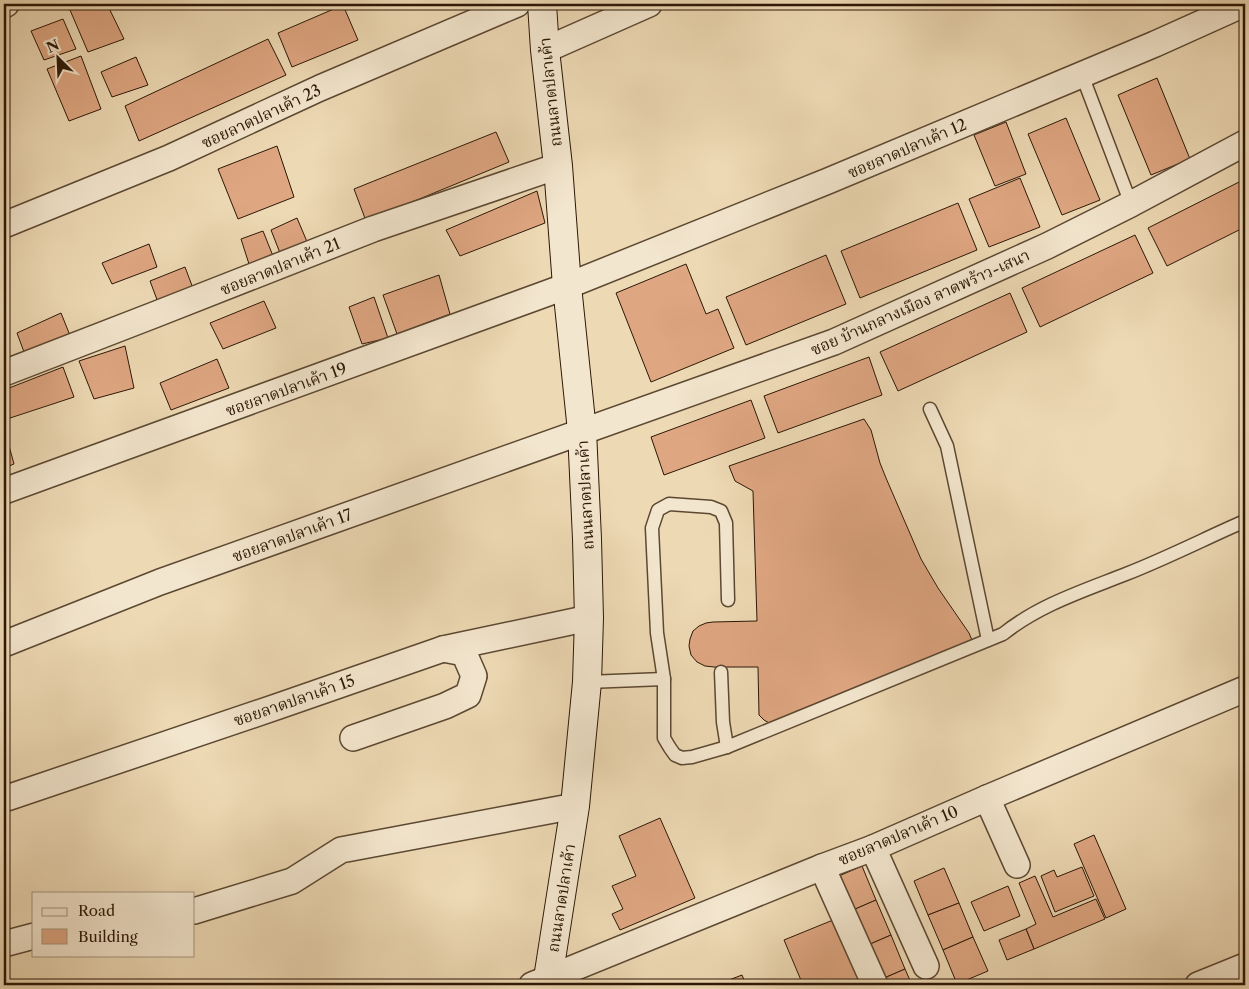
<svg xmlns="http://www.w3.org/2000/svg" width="1249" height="989" font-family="'Libre Caslon Text','Noto Serif Thai',serif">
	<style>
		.building { fill: #dea681; stroke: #2c1707 }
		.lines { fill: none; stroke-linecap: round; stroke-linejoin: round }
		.service-casing { stroke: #5c4832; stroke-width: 15 }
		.minor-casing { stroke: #5c4832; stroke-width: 28 }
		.secondary-casing { stroke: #2c1707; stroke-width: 30 }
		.service { stroke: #f3e6ce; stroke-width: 12 }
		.minor { stroke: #f3e6ce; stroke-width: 25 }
		.secondary { stroke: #f3e6ce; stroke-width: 28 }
		.labels { text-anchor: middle; stroke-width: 4; stroke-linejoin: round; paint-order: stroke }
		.street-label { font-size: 16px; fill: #2c1707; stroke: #f3e6ce }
	</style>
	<rect width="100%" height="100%" fill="#edd9b4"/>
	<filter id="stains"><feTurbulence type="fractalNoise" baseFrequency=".004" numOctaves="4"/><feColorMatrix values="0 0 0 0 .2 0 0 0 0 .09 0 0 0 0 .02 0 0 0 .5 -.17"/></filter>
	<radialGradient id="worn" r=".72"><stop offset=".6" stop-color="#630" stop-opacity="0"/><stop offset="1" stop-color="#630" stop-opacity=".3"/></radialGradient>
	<g class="building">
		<path d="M83 4H107L124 39 88 52 70 10Z"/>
		<path d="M343 5 358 40 292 67 278 33Z"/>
		<path d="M63 19 76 49 44 60 31 31Z"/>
		<path d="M268 39 286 75 139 141 125 106Z"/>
		<path d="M81 56 101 109 69 121 47 69Z"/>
		<path d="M136 57 148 85 112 97 101 72Z"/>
		<path d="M1157 78 1190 159 1151 175 1118 95Z"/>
		<path d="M1066 118 1100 200 1062 215 1028 134Z"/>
		<path d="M1006 122 1026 174 995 186 974 135Z"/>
		<path d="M496 132 509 162 366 221 354 189Z"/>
		<path d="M277 146 294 197 238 219 218 169Z"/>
		<path d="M1020 178 1040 227 989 247 969 199Z"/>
		<path d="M1245 179V227L1167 266 1148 228Z"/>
		<path d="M537 191 545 223 460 256 446 230Z"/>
		<path d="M958 203 977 250 860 298 841 251Z"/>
		<path d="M297 218 308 244 280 253 271 230Z"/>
		<path d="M263 231 273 256 249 264 241 239Z"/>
		<path d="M1135 235 1153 273 1040 327 1022 288Z"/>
		<path d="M149 244 157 267 112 284 102 263Z"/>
		<path d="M826 255 846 304 746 345 726 297Z"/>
		<path d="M686 264 706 314 718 309 734 348 651 382 616 293Z"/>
		<path d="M185 267 194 291 159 305 150 281Z"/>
		<path d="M439 275 450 314 397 334 383 295Z"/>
		<path d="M1010 293 1027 332 898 391 880 352Z"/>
		<path d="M374 297 388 338 362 344 349 307Z"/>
		<path d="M264 301 276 328 223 349 210 323Z"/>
		<path d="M61 313 71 338 24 352 17 333Z"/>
		<path d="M125 346 134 388 94 399 79 361Z"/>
		<path d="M869 357 882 395 778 433 764 396Z"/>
		<path d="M217 359 229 388 171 410 160 383Z"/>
		<path d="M63 367 74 397 4 420V390Z"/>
		<path d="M751 400 765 438 664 475 651 437Z"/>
		<path d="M864 419 871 430 880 463 886 478 921 559 938 588 969 633 974 645 771 724 764 720 759 715 758 667H714L705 666 697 662 691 655 689 646 690 639 693 631 699 626 706 623 713 622 757 621 753 491 735 481 729 466Z"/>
		<path d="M6 435 14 464 4 468V436Z"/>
		<path d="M660 818 695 898 620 930 612 914 623 909 612 886 636 876 619 836Z"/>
		<path d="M1094 835 1126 909 1106 918 1074 844Z"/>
		<path d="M862 866 876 900 846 913 832 879Z"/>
		<path d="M1082 867 1094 896 1055 912 1041 876 1054 870 1057 877Z"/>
		<path d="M944 868 959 903 928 915 914 881Z"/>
		<path d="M1035 876 1053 917 1096 899 1105 919 1034 949 1026 929 1036 924 1019 883Z"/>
		<path d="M1008 886 1020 916 984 931 971 902Z"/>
		<path d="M876 900 891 935 861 948 846 913Z"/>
		<path d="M959 903 973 937 943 950 928 915Z"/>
		<path d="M838 918 867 985H803L784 940Z"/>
		<path d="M1026 929 1034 949 1007 960 999 940Z"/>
		<path d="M891 935 905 969 875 982 861 948Z"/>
		<path d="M973 937 988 971 957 984 943 950Z"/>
		<path d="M905 969 912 985H876L875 982Z"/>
		<path d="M742 975 746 985H728L731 984 729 980Z"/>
	</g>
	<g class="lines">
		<g class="service-casing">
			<g id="service">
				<path d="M1082 75 1131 204"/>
				<path d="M930 409 947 446 988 640"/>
				<path d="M728 600 726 523 721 511 711 507 669 504 658 510 652 528 657 633 664 679V738L670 748 675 755 682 758 692 757 727 747 1003 634C1039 605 1083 591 1126 574 1167 558 1206 538 1245 521"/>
				<path d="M721 672 723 722 727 747"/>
				<path d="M587 682 664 679"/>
			</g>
		</g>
		<g class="minor-casing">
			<g id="minor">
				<path d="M4 5 6 4"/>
				<path d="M545 50 649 4"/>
				<path d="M4 225 169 158 320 88 517 4"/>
				<path d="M4 373 154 315 373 229 558 166"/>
				<path d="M4 491 567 286 828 181 1155 44 1244 4"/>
				<path d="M4 644 160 582 834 342 1047 246 1131 204 1245 143"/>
				<path d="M353 738 445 706 468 695 474 676 464 653 443 649"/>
				<path d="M987 798 1017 865"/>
				<path d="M4 799 276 707 443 649 589 618"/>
				<path d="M873 848 926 966"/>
				<path d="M822 867 875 985"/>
				<path d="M194 911 292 881 341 850 575 806"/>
				<path d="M4 944 34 936"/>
				<path d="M532 985 822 867 873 848 987 798 1245 689"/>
				<path d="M1198 985 1245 966"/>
			</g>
		</g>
		<g class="secondary-casing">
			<path id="secondary" d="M542 4 545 50 558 166 567 286 582 431 587 539 589 618 587 682 575 806 547 985"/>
		</g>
		<use href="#service" class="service"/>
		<use href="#minor" class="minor"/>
		<use href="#secondary" class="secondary"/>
	</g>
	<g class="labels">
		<g class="street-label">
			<text transform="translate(550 92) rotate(-96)" y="6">ถนนลาดปลาเค้า</text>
			<text transform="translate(261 116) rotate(-25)" y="6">ซอยลาดปลาเค้า 23</text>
			<text transform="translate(907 148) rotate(-23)" y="6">ซอยลาดปลาเค้า 12</text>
			<text transform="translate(280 266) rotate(-22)" y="6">ซอยลาดปลาเค้า 21</text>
			<text transform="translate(920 302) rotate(-24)" y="6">ซอย บ้านกลางเมือง ลาดพร้าว-เสนา</text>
			<text transform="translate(286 389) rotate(-20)" y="6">ซอยลาดปลาเค้า 19</text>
			<text transform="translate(585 495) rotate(-93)" y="6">ถนนลาดปลาเค้า</text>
			<text transform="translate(292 535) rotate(-20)" y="6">ซอยลาดปลาเค้า 17</text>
			<text transform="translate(294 700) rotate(-19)" y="6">ซอยลาดปลาเค้า 15</text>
			<text transform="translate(898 835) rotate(-23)" y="6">ซอยลาดปลาเค้า 10</text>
			<text transform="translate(561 898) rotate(-81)" y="6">ถนนลาดปลาเค้า</text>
		</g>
	</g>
	<rect width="1249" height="989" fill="none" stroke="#edd9b4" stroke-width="20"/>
	<rect x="5" y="5" width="1239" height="979" fill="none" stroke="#2c1707" stroke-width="2.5"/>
	<rect x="10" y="10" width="1229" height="969" fill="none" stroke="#2c1707"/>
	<rect x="32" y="892" width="162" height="65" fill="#f3e6ce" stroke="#a3937e"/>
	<rect x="42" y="908" width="25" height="8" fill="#f3e6ce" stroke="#a3937e"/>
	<text x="78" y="916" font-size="15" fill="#2c1707">Road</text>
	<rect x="42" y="929" width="25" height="15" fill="#dea681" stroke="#a3937e"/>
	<text x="78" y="942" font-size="15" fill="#2c1707">Building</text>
	<g transform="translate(58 58) rotate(336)" stroke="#f3e6ce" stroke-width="4" paint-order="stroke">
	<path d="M0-4L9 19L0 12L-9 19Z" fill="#2c1707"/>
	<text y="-8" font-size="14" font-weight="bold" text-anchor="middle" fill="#2c1707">N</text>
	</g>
	<rect width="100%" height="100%" filter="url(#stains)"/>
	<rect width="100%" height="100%" fill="url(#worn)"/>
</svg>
